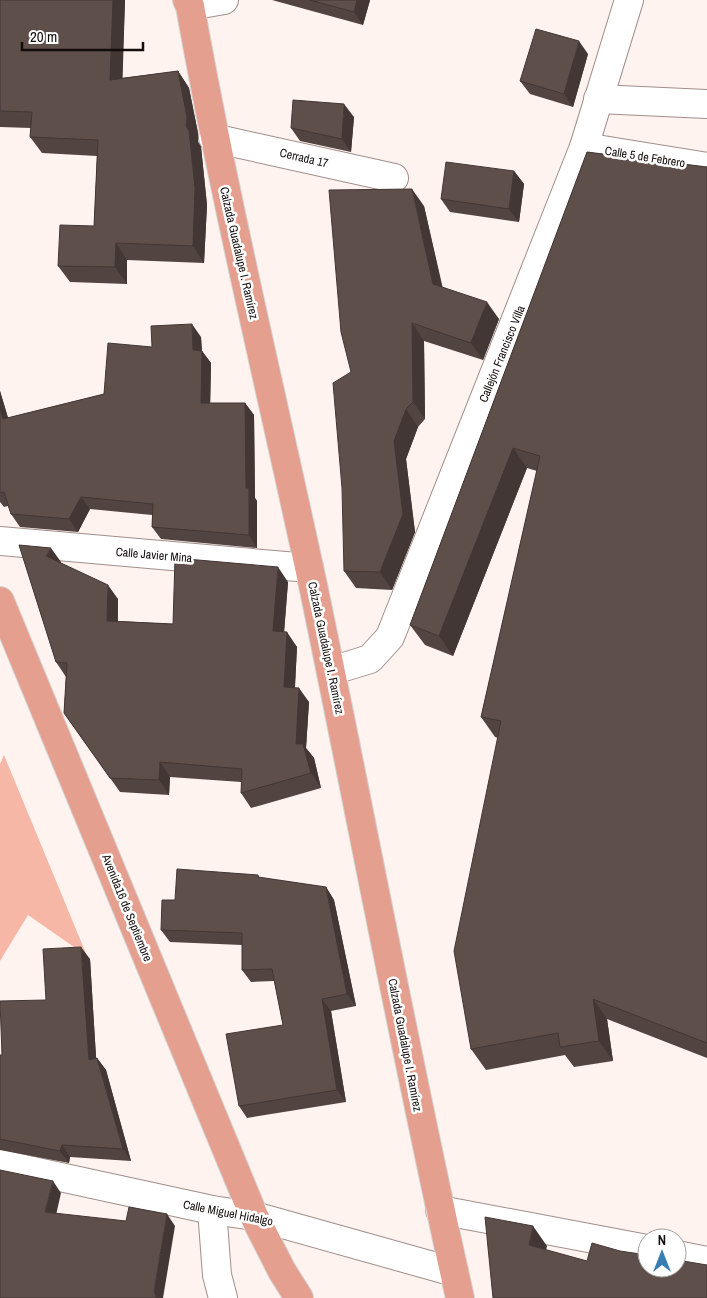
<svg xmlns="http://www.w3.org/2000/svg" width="707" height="1298" font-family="'Archivo Narrow',sans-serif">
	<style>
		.green { fill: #f7b7a7 }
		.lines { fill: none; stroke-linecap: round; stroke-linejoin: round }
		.minor-casing { stroke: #a08e8a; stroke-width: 30 }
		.major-casing { stroke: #d5d3d3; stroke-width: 30 }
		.minor { stroke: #fff; stroke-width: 28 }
		.major { stroke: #e59f8f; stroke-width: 28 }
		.wall { fill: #524440 }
		.shaded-wall { fill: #423734 }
		.building { fill: #5f4f4b; stroke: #423734 }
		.labels { text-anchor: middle; stroke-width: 5; stroke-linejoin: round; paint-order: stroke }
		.street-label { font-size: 12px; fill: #130d0b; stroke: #fff }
	</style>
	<rect width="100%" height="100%" fill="#fff3f0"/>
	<path class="green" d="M4 755 87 956 28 915 0 961V764Z"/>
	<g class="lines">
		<g class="minor-casing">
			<g id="minor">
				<path d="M190 6 224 0"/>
				<path d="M598 99 707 104"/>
				<path d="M213 138 394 178"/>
				<path d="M584 147 707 167"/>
				<path d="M0 541 309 568"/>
				<path d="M331 671 370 659 390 637 584 147 629 0"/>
				<path d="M0 1164 212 1210 254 1216 454 1272"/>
				<path d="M212 1210 217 1275 223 1298"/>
				<path d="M440 1210 647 1249"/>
				<path d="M677 1255 707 1261"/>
			</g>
		</g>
		<g class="major-casing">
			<g id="major">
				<path d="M187 0 190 6C225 202 272 395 314 590 363 826 407 1063 460 1298"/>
				<path d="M0 601 254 1216 282 1271 299 1298"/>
			</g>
		</g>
		<use href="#minor" class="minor"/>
		<use href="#major" class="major"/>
	</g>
	<g class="wall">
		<path d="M0 0H125L122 78 178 71 189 88 198 133V142L201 147 207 205 204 263 127 260V284L70 282 58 266 94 226 97 156 42 153 30 137 31 128 0 127Z"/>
		<path d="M272 0H370L363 25Z"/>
		<path d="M588 54 573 107 530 94 520 81Z"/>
		<path d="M354 117 351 152 300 141 291 128Z"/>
		<path d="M587 152 707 167V1058L607 1019 613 1061 574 1067 565 1055 486 1070 471 1049 498 738 495 737 481 717 537 471 527 468 453 656 425 645 410 625Z"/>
		<path d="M514 171 524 184 519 222 450 212 441 199Z"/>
		<path d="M424 206 442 287 499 319 483 360 424 341 425 419 418 427 406 459 415 532 392 590 356 588 344 571Z"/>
		<path d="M201 337 202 351 211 363 210 403H245L254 415 255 498 257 501V548L161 539 152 527V515L90 509 78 532 20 527 11 514 8 506 4 507 0 502V391L8 418 104 394 152 347Z"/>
		<path d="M19 545 61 562V563L118 599V621L173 624 288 582 284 632 297 647 295 688 309 702 306 748 314 758 321 788 251 808 241 793V782L170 777 169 795 120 792 64 713 66 677 56 662Z"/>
		<path d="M258 875 260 878 326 887 334 900 356 1006 331 1011 346 1102 247 1118 239 1106 283 1025 274 981 251 982 242 970V945L170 942 161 930 175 900Z"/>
		<path d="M90 959 96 1058H97L106 1070 131 1161 70 1157 69 1163 0 1150V1055H2L46 1000Z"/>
	</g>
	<g class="shaded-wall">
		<path d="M113 0H125L122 96 110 80Z"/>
		<path d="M357 0H370L363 25 354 12Z"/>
		<path d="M579 41 588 54 573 107 564 94Z"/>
		<path d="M178 71 189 88 198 133V142L201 147 207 205 204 263 193 246 186 126Z"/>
		<path d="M344 104 354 117 351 152 342 139Z"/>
		<path d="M514 171 524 184 519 222 509 209Z"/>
		<path d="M412 189 424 206 446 302 433 284Z"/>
		<path d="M116 243 127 260V284L115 267Z"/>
		<path d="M487 302 499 319 483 360 471 343Z"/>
		<path d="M412 323 424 341 425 419 413 402Z"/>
		<path d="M192 324 201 337 202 354V351L211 363 210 416 201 403 193 350Z"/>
		<path d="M0 391 12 431 3 419 0 408Z"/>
		<path d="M245 403 254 415 255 498 257 501V548L249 535 246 488Z"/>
		<path d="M406 409 418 427 406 459 415 532 392 590 380 572 394 441Z"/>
		<path d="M513 448 527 468 453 656 439 636Z"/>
		<path d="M81 497 90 509 78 532 69 519Z"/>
		<path d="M51 548 61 562 57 571 46 556Z"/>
		<path d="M278 567 288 582 283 646 273 631Z"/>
		<path d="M108 585 118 599 117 635 107 621Z"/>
		<path d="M287 632 297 647 294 702 284 687Z"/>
		<path d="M299 688 309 702 306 748 314 758 321 788 311 773 296 744Z"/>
		<path d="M160 762 170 777 169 795 159 780Z"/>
		<path d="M326 887 334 900 356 1006 347 994Z"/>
		<path d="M81 947 90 959 97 1072 89 1060Z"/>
		<path d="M322 999 331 1011 346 1102 337 1090Z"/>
		<path d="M593 999 607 1019 613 1061 599 1041Z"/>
		<path d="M97 1058 106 1070 131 1161 123 1149Z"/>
		<path d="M62 1145 70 1157 69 1163 60 1151Z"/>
		<path d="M53 1181 61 1193 54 1224 45 1212Z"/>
		<path d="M167 1214 175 1226 163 1298H156L154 1291Z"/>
		<path d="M533 1226 547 1246 543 1265 529 1245Z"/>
	</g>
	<g class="building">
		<path d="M0 0H113L110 80 178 71 187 117 186 126 189 131 195 188 193 246 116 243 115 267 58 266 60 225 94 226 98 140 30 137 32 112 0 111Z"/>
		<path d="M310 0H357L354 12Z"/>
		<path d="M536 29 579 41 564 94 520 81Z"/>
		<path d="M293 100 344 104 342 139 291 128Z"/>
		<path d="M587 152 707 167V1043L593 999 599 1041 560 1047 558 1033 471 1049 454 951 501 721 481 717 540 456 513 448 439 636 410 625Z"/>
		<path d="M446 162 514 171 509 209 441 199Z"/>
		<path d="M412 189 433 284 487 302 471 343 412 323 413 402 406 409 394 441 403 514 380 572 344 571 342 488 333 383 351 372 341 332 329 190Z"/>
		<path d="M192 324 193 350 202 351 201 403H245L246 488H249V535L152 527 153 504 81 497 69 519 11 514 4 492 0 493V408L3 419 104 394 108 343 152 347 151 326Z"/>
		<path d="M19 545 51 548 46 556 108 585 107 621 173 624 175 558 278 567 273 631 287 632 284 687 299 688 296 744H303L311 773 241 793 242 769 160 762 159 780 110 778 64 713 67 663 56 662Z"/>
		<path d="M177 869 258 875V877L326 887 347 994 322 999 337 1090 239 1106 226 1034 283 1025 272 969 242 970V933L161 930 162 900H175Z"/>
		<path d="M81 947 89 1060 97 1058 123 1149 62 1145 60 1151 0 1139V1055H2L0 1001 46 1000 43 949Z"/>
		<path d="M0 1170 53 1181 45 1212 126 1221 129 1207 167 1214 154 1291 156 1298H0Z"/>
		<path d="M485 1217 533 1226 529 1245 587 1261 592 1243 620 1251 647 1255V1268H677V1260L707 1265V1298H493Z"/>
	</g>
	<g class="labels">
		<g class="street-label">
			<text transform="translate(645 157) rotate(9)" y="4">Calle 5 de Febrero</text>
			<text transform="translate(304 158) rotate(13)" y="4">Cerrada 17</text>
			<text transform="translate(239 253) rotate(77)" y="4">Calzada Guadalupe I. Ramírez</text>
			<text transform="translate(502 354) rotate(-68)" y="4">Callejón Francisco Villa</text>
			<text transform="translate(154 555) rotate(5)" y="4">Calle Javier Mina</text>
			<text transform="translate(326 648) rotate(78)" y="4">Calzada Guadalupe I. Ramírez</text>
			<text transform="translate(127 908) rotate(68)" y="4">Avenida16 de Septiembre</text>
			<text transform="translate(405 1045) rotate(79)" y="4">Calzada Guadalupe I. Ramírez</text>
			<text transform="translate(228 1213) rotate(11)" y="4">Calle Miguel Hidalgo</text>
		</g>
	</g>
	<g transform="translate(662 1253)"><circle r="24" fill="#ffffff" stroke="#a19e9d"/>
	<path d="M0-4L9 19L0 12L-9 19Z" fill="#387eb3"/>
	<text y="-8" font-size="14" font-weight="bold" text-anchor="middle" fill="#130d0b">N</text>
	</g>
	<path d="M22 42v8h121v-8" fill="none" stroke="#130d0b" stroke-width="2.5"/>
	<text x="30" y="42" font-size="15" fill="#130d0b" stroke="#ffffff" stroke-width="4" paint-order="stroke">20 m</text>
</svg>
